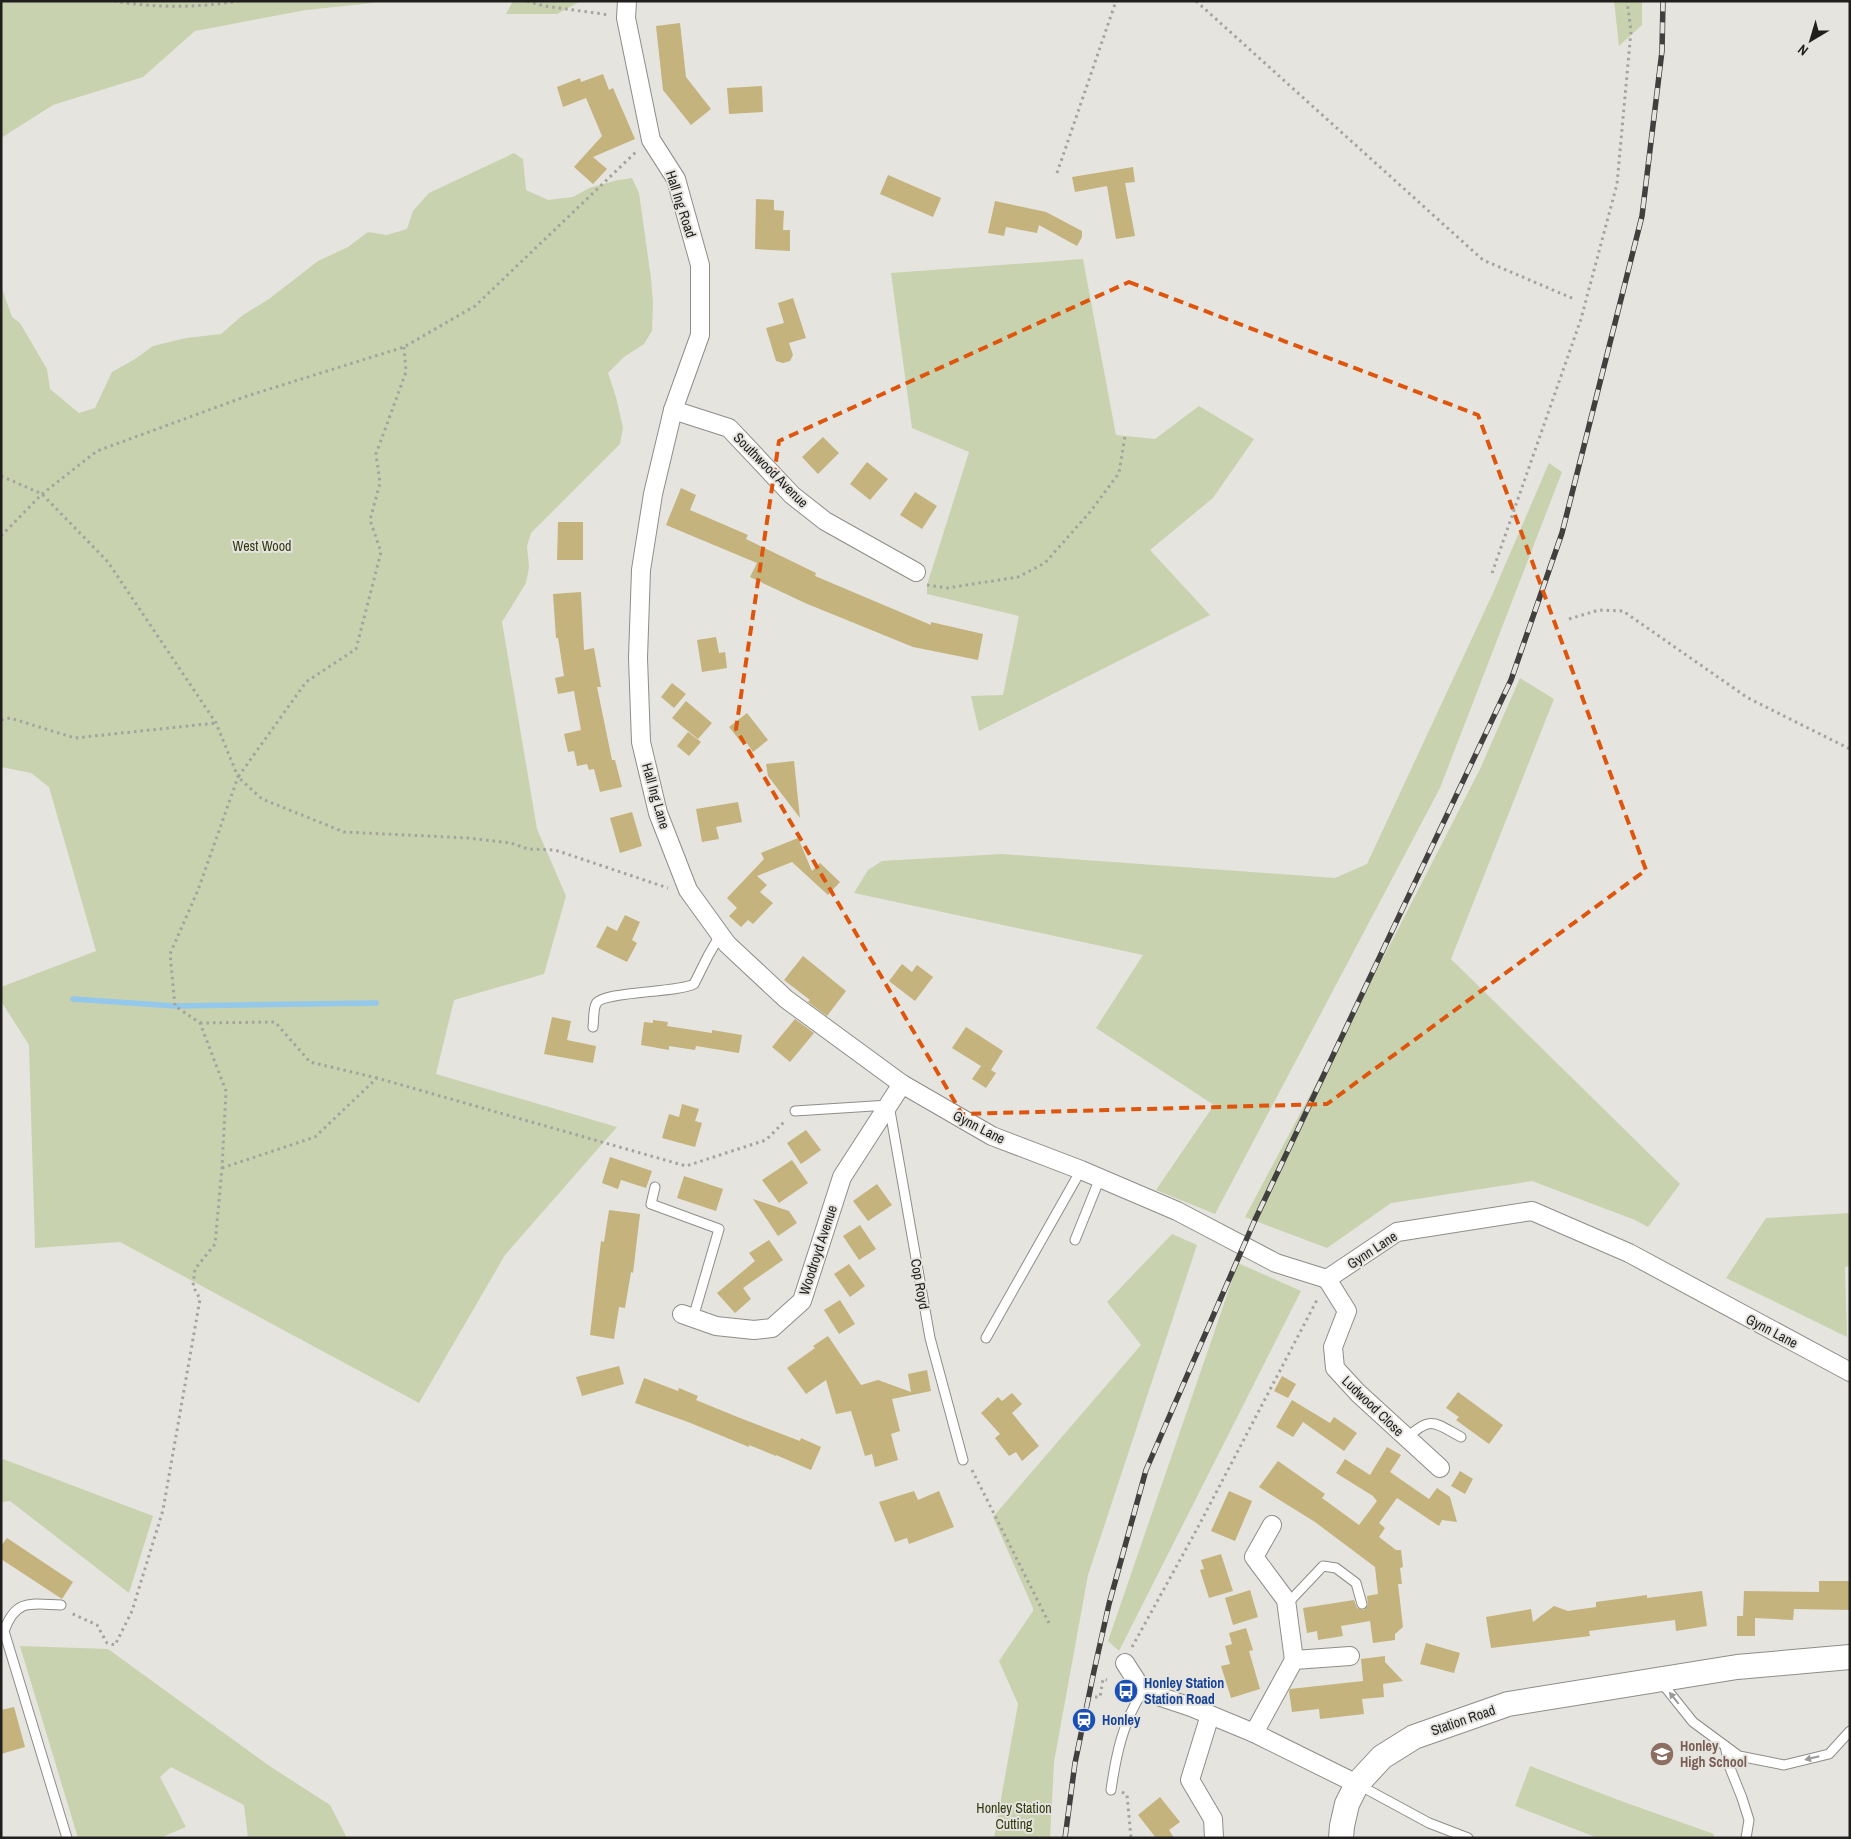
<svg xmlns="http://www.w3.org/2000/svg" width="1851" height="1839" font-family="'Archivo Narrow',sans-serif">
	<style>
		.green { fill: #c9d2ae }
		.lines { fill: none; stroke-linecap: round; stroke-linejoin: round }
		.stream { stroke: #93c7eb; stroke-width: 5.5 }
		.building { fill: #c4b37c }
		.lane-casing { stroke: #8e8d88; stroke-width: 11 }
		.street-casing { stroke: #8e8d88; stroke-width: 20 }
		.secondary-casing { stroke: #8e8d88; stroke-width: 26 }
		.path { stroke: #a4a39f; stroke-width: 3; stroke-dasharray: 2.5 4; stroke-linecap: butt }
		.lane { stroke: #fff; stroke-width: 9 }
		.street { stroke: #fff; stroke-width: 18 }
		.secondary { stroke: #fff; stroke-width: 24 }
		.rail-casing { stroke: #41403e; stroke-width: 5.5 }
		.rail { stroke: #e6e4df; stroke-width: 4; stroke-dasharray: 11; stroke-linecap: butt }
		.oneway { fill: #9b9a9a }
		.marked { fill: none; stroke: #de560d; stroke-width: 4; stroke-dasharray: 10 6; stroke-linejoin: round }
		.labels { text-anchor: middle; stroke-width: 4; stroke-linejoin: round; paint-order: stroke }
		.street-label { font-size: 14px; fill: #201f1e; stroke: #e6e4df }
		.park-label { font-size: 14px; fill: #323a11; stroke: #e6e4df }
		.transit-label { font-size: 14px; font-weight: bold; fill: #164399; stroke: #e6e4df; text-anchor: start }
		.education-label { font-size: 14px; font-weight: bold; fill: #785e54; stroke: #e6e4df; text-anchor: start }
	</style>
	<rect width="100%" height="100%" fill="#e6e4df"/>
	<g class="green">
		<path d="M1 1H372L373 3 306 10 195 31 143 77 53 105 1 138Z"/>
		<path d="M513 1H581L557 14H506Z"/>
		<path d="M1614 1H1642V25L1619 46Z"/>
		<path d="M514 153 523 159 526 190 548 200 573 197 589 188 618 180 632 178 639 193 651 278 653 303 652 331 644 344 624 357 608 373 616 397 623 428 620 444 531 533 527 546 529 567 526 583 502 622 537 829 566 896 544 974 454 1000 436 1074 617 1127 505 1255 419 1403 120 1242 35 1248 29 1045 1 1001V987L96 951 49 787 31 773 1 767V286L12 317 20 323 47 369 50 389 79 413 95 408 112 372 135 359 153 346 186 338 221 334 243 315 269 299 318 261 348 247 368 232 387 235 407 229 413 211 429 193Z"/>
		<path d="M1083 259 1116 435 1155 439 1199 406 1254 439 1213 498 1150 550 1210 615 979 731 971 696 1003 695 1019 616 927 594V585L969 452 912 428 891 273Z"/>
		<path d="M1549 463 1562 472 1440 788 1215 1214 1156 1190 1214 1105 1096 1028 1143 955 854 893 868 870 882 861 1002 854 1335 878 1367 864 1493 593Z"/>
		<path d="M1520 678 1554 699 1451 959 1680 1184 1648 1227 1635 1220 1532 1181 1391 1203 1327 1248 1245 1217 1392 941 1480 769Z"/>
		<path d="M1850 1213V1266L1845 1267 1847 1337 1726 1278 1766 1218Z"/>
		<path d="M1172 1234 1197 1245 1088 1575 1054 1762 1050 1838H994L1018 1704 999 1661 1033 1611V1608L993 1517 1141 1345 1107 1302Z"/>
		<path d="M1238 1263 1301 1291 1119 1651 1108 1641Z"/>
		<path d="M3 1459 153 1516 129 1593 10 1501 1 1502V1460Z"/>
		<path d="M20 1646 108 1649 271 1767 330 1805 347 1838H248L244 1805 171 1767 160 1777 186 1827 160 1838H78Z"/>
		<path d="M1530 1766 1621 1801 1714 1834 1713 1838H1598L1515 1806Z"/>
	</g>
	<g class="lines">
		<path class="stream" d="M73 999 175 1006 376 1003"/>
	</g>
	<g class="building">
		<path d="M680 23 686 77 711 109 691 125 663 90 656 26Z"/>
		<path d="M603 74 609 90 613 88 635 139 593 157 607 169 593 184 574 167 602 136 586 98 563 107 557 87 580 78 581 82Z"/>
		<path d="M762 86 763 112 729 114 727 88Z"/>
		<path d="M1133 167 1135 182 1125 183 1135 236 1116 239 1107 186 1075 192 1072 177Z"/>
		<path d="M888 175 941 198 933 217 880 194Z"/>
		<path d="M756 199 774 200V210L784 211 783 230H790V251L755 249Z"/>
		<path d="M995 201 1046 212 1082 231V237L1077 246 1039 225 1037 233 1006 227 1004 236 988 233Z"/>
		<path d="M793 298 806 338 789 343 793 355 790 361 783 363 776 361 766 328 784 323 778 303Z"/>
		<path d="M823 437 839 453 818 474 802 457Z"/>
		<path d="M867 462 888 479 870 500 850 484Z"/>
		<path d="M681 488 696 495 690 510 748 535 746 539 816 573 815 576 931 625V622L983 634 978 660 913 647 805 603 750 577 757 563 666 525Z"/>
		<path d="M915 492 937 506 922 529 900 515Z"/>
		<path d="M558 522H583V560H557Z"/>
		<path d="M581 592 584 650 594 648 601 687H597L612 760H615L622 787 600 792 594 769 589 770 587 764 577 766 574 751 568 752 564 734 581 730 574 691 558 694 555 678 564 676 558 638H556L553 594Z"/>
		<path d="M716 637 719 653 725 652 727 668 702 672 697 640Z"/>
		<path d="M672 683 686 694 674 708 661 697Z"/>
		<path d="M686 701 712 723 698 739 672 718Z"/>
		<path d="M747 713 768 740 753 752 744 739 741 742 729 727Z"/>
		<path d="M688 732 701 742 689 756 677 746Z"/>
		<path d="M794 761 800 818 768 776 766 764Z"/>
		<path d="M738 802 742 822 716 827 719 839 702 842 696 809Z"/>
		<path d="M632 812 642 846 620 853 610 818Z"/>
		<path d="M798 838 812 871 820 863 840 882 828 895 792 862 757 876 767 885 760 892 773 903 753 924 748 920 741 927 729 916 737 908 727 898 764 859 761 853Z"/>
		<path d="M625 915 640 922 632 940 637 943 627 962 596 947 607 926 617 931Z"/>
		<path d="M803 956 846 991 827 1016 808 1002 810 1000 784 980Z"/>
		<path d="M902 964 912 972 917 965 933 977 915 1001 889 981Z"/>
		<path d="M552 1017 571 1021 567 1040 596 1046 593 1063 544 1054Z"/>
		<path d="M795 1019 814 1033 790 1062 772 1047Z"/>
		<path d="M653 1020 668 1022 667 1026 712 1033V1030L742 1035 739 1053 696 1046 695 1050 669 1046V1050L641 1045 644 1022 653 1023Z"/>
		<path d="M966 1027 1003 1051 991 1070 996 1073 986 1088 972 1079 981 1066 952 1048Z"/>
		<path d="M682 1104 699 1109 695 1121 702 1123 695 1147 662 1138 669 1114 679 1117Z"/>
		<path d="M806 1130 821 1150 801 1164 787 1143Z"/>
		<path d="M610 1157 652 1171 646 1188 621 1180 618 1189 602 1183Z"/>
		<path d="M792 1160 808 1183 779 1203 762 1180Z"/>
		<path d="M684 1176 723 1189 716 1211 677 1198Z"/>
		<path d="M877 1184 892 1205 868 1221 853 1201Z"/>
		<path d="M753 1199 789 1211 797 1223 778 1236Z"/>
		<path d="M609 1210 640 1214 633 1273 631 1272 625 1308 619 1307 614 1339 590 1335 601 1241 604 1242Z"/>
		<path d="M860 1225 876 1249 859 1260 843 1236Z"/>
		<path d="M769 1240 783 1260 743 1288 751 1299 735 1313 717 1293 755 1261 749 1253Z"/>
		<path d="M849 1264 865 1286 850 1297 834 1274Z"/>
		<path d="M840 1300 855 1324 839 1334 824 1310Z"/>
		<path d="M828 1336 861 1385 878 1380 911 1392 908 1374 927 1370 931 1391 892 1399 900 1431 891 1434 898 1460 875 1467 872 1454 865 1456 851 1411 836 1414 826 1380 806 1394 787 1368 815 1348 813 1346Z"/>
		<path d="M619 1366 624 1384 582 1396 576 1377Z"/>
		<path d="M1282 1376 1296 1384 1288 1398 1274 1391Z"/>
		<path d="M644 1378 678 1391 679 1388 698 1396 696 1400 740 1418 800 1441 801 1438 821 1447 811 1470 776 1455V1456L749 1445V1447L688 1422 635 1403Z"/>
		<path d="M1458 1392 1503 1425 1489 1444 1456 1420 1459 1417 1446 1408Z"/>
		<path d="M1012 1393 1022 1404 1012 1413 1039 1446 1022 1461 1016 1452 1009 1456 995 1438 1000 1434 981 1413 998 1397 1002 1401Z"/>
		<path d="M1292 1400 1330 1423 1334 1417 1357 1433 1344 1451 1303 1422 1293 1437 1276 1427Z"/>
		<path d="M1387 1447 1401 1455 1390 1472 1429 1499 1437 1488 1450 1497 1457 1522 1442 1520 1439 1526 1397 1498 1379 1523 1385 1528 1379 1537 1396 1550H1401L1403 1567 1400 1568 1402 1584H1398L1403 1627 1395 1634V1640L1373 1643 1370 1621 1341 1626 1343 1636 1318 1640 1317 1631 1307 1633 1303 1608 1354 1600 1357 1608 1364 1610 1368 1605 1367 1596 1378 1594 1375 1567 1315 1522 1259 1487 1278 1461 1325 1494 1322 1498 1359 1525 1377 1501 1373 1496 1336 1473 1345 1459 1370 1475Z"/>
		<path d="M1460 1471 1473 1479 1465 1494 1451 1486Z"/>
		<path d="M914 1491 918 1500 939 1491 954 1527 909 1544 907 1538 895 1542 879 1502Z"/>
		<path d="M1229 1491 1252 1501 1235 1541 1211 1531Z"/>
		<path d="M7 1538 73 1582 62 1599 1 1559V1546Z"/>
		<path d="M1221 1554 1233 1591 1209 1598 1200 1570 1204 1569 1201 1560Z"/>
		<path d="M1819 1581H1850V1610L1794 1609 1793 1620 1755 1618V1636H1737V1616H1743L1744 1591 1819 1592Z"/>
		<path d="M1250 1590 1258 1617 1233 1625 1225 1598Z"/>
		<path d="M1702 1591 1707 1626 1676 1631 1675 1620 1589 1631 1590 1636 1491 1648 1486 1617 1531 1609 1533 1622 1554 1606 1568 1611 1596 1607V1602L1647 1595V1598Z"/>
		<path d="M1246 1628 1253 1650 1249 1651 1260 1689 1231 1698 1221 1666 1230 1664 1225 1646 1232 1644 1229 1633Z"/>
		<path d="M1426 1643 1460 1653 1454 1673 1420 1664Z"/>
		<path d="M1385 1656V1662L1403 1681 1383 1684 1384 1697 1362 1699 1364 1714 1320 1719 1319 1709 1292 1712 1289 1691 1290 1689 1363 1681 1361 1659Z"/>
		<path d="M14 1707 25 1747 1 1754V1710Z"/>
		<path d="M1160 1797 1180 1822 1169 1830 1174 1838H1156L1138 1815Z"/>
	</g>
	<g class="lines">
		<g class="lane-casing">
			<g id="lane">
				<path d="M593 1027C594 1020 593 1010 596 1004 602 991 677 993 694 984L708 956 720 935"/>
				<path d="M795 1111 889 1105 930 1338 963 1460"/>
				<path d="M655 1187 651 1204 719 1229 693 1318"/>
				<path d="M1075 1240 1100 1178"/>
				<path d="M986 1338 1081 1170"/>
				<path d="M1407 1438C1431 1415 1435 1423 1461 1437"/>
				<path d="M1287 1604 1323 1566 1336 1568 1356 1583 1362 1604"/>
				<path d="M61 1605C31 1604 16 1598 4 1631L67 1838"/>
				<path d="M1661 1682 1693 1722 1739 1756 1784 1765 1829 1754 1850 1731"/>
				<path d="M1725 1746 1730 1768 1742 1798 1749 1820 1746 1838"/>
				<path d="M1357 1784 1429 1823 1468 1838"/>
				<path d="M1111 1790C1116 1755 1123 1721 1143 1691"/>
			</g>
		</g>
		<g class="street-casing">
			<g id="street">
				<path d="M627 1 626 18 651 140 676 179 700 265V335L673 410 653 494 641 570 638 658 641 742 658 813 688 890 727 944 786 999 902 1084 992 1136 1081 1170 1177 1211 1276 1263 1327 1279 1397 1232 1532 1211 1629 1253 1850 1372"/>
				<path d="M673 410 729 428 792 495 825 521 916 572"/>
				<path d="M1327 1279 1347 1311 1333 1347 1335 1368 1358 1393 1440 1468"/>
				<path d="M682 1314 716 1326 754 1330 772 1328 802 1301 842 1177 902 1084"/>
				<path d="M1272 1525 1254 1557 1286 1600 1294 1660"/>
				<path d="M1125 1663 1143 1691 1191 1707 1254 1733 1357 1784"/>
				<path d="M1210 1715 1190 1780 1213 1819 1214 1838"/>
				<path d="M1254 1733 1294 1660 1350 1656"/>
			</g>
		</g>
		<g class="secondary-casing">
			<path id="secondary" d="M1341 1838 1342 1826 1347 1804 1357 1784 1382 1757 1414 1737 1508 1704 1737 1667 1850 1657"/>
		</g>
		<g class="path">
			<path d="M114 1C154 8 198 8 238 1"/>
			<path d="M527 1 544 6 610 15"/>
			<path d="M1196 1 1483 260 1574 299"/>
			<path d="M1057 173 1116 1"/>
			<path d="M404 347 406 372 376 454 380 483 370 520 381 552 356 649 306 682 238 777 262 799 344 832 468 838 511 843 528 849 555 850 668 888"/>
			<path d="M1 476 42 494 108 562 216 723 238 777 198 890 170 954 175 1006 200 1023 226 1091 222 1168 215 1244 195 1269 193 1286 200 1299 163 1510 132 1611 115 1645 107 1643 97 1625 71 1613"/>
			<path d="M1 536 42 494 97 451 247 396 404 347 475 306 637 151"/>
			<path d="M1492 573 1581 319 1617 184 1631 31 1627 1"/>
			<path d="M927 585 947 588 1018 577 1045 563 1090 512 1119 473 1125 436"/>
			<path d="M1569 619 1599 610 1623 611 1748 698 1850 749"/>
			<path d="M1 720 10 718 75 738 216 723"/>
			<path d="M200 1023 275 1022 310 1062 377 1078"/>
			<path d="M222 1168 315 1137 377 1078 686 1166 766 1140 786 1120"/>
			<path d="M972 1470 1049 1623"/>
			<path d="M1132 1647 1197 1529 1318 1298"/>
			<path d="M1095 1697H1100L1103 1679 1107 1680"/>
			<path d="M1122 1792 1127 1795 1131 1838"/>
		</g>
		<use href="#lane" class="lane"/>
		<use href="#street" class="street"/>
		<use href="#secondary" class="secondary"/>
		<g class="rail-casing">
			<path id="rail" d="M1065 1838 1075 1763 1094 1671 1109 1604 1146 1470 1254 1222 1511 680 1562 533 1642 216 1662 51 1663 1"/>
		</g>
		<use href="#rail" class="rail"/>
	</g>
	<defs><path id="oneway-solid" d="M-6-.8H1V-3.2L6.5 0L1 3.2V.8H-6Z" transform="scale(1.25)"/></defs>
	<g class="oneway">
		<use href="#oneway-solid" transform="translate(1674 1698) rotate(-129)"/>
		<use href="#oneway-solid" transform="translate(1812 1758) rotate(166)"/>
	</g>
	<path class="marked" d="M1129 282 1478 415 1646 870 1327 1104 962 1114 736 729 779 441Z"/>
	<defs>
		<g id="bus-disc" transform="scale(1.25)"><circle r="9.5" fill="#1a4fb4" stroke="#e6e4df"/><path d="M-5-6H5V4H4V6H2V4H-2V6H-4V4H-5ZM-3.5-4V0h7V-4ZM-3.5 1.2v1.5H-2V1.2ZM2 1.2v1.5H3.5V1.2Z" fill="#fff"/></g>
		<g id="station-disc" transform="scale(1.25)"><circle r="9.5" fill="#1a4fb4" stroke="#e6e4df"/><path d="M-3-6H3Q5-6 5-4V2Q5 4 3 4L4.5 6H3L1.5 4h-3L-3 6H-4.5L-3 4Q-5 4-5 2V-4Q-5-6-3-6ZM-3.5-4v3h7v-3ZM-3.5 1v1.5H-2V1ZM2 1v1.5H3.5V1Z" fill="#fff"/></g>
		<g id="school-disc" transform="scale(1.25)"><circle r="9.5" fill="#8d6e63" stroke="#e6e4df"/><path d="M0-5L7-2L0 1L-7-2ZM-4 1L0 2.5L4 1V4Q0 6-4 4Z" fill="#fff"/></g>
	</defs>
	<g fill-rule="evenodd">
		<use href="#bus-disc" x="1126" y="1691"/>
		<use href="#station-disc" x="1084" y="1720"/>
		<use href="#school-disc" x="1662" y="1754"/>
	</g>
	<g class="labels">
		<g class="street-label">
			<text transform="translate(681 204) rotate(72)" y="5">Hall Ing Road</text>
			<text transform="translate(771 470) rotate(45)" y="5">Southwood Avenue</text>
			<text transform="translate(656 796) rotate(74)" y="5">Hall Ing Lane</text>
			<text transform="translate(979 1127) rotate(27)" y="5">Gynn Lane</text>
			<text transform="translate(818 1250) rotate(-72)" y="5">Woodroyd Avenue</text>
			<text transform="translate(1372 1250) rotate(-33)" y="5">Gynn Lane</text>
			<text transform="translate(920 1284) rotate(80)" y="5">Cop Royd</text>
			<text transform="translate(1772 1331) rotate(28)" y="5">Gynn Lane</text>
			<text transform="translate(1373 1406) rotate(44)" y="5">Ludwood Close</text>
			<text transform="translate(1463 1720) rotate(-19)" y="5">Station Road</text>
		</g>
		<g class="park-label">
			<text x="262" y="551">West Wood</text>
			<text x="1014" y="1813">Honley Station<tspan x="1014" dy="16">Cutting</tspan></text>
		</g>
		<g class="transit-label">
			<text x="1144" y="1688">Honley Station<tspan x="1144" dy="16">Station Road</tspan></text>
			<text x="1102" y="1725">Honley</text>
		</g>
		<g class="education-label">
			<text x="1680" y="1751">Honley<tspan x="1680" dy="16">High School</tspan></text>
		</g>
	</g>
	<rect width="1851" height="1839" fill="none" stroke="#201f1e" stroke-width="5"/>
	<g transform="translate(1811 40) rotate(218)" stroke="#e6e4df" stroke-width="4" paint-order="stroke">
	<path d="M0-4L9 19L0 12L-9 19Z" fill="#201f1e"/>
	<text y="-8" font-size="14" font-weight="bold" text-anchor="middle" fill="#201f1e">N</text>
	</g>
</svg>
